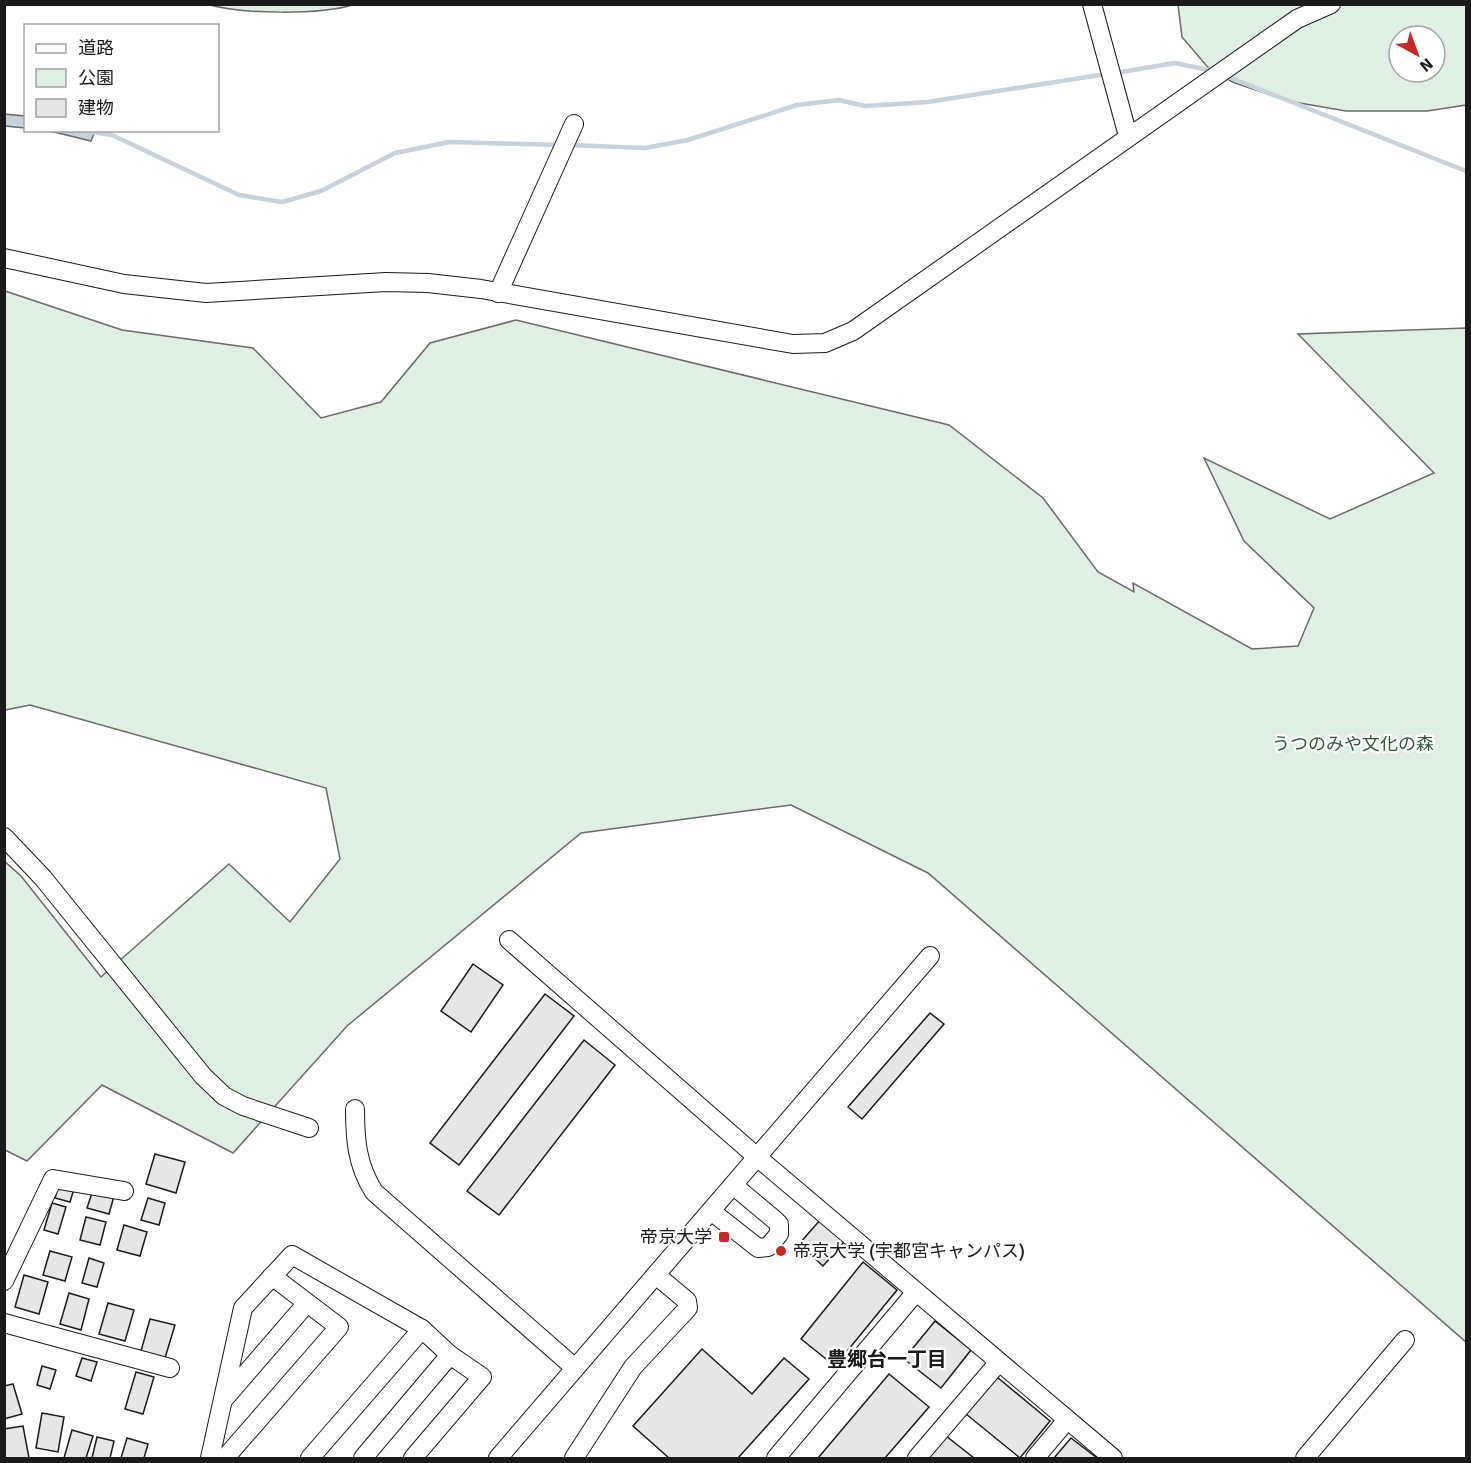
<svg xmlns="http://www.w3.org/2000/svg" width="1471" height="1463" font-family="Signika,'Noto Sans JP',sans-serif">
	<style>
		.green { fill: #e0efe3; stroke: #6a6a6a; stroke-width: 1.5; fill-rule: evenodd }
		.water { fill: #c6d2dc; stroke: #6a6a6a; stroke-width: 1.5 }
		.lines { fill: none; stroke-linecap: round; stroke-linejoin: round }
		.stream { stroke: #c6d2dc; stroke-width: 4.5 }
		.building { fill: #e6e6e6; stroke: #1a1a1a; stroke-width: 1.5 }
		.minor-casing { stroke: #1a1a1a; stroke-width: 20 }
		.minor { stroke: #fff; stroke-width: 18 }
		.poi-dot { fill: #c62828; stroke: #fff; stroke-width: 2 }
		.labels { text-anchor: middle; stroke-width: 4.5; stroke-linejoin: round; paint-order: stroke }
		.park-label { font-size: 18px; fill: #2b5a34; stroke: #fff }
		.poi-label { font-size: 18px; fill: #1a1a1a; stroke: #fff; text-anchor: end }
		.neighbourhood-label { font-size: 20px; font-weight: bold; fill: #1a1a1a; stroke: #fff }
	</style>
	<rect width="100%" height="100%" fill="#fff"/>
	<g class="green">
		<path d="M210 5H352C320 15 243 14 210 5Z"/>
		<path d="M1178 5H1466V105L1427 111H1346L1288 101 1235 83 1211 71 1182 37ZM1399 36H1435V72H1399Z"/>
		<path d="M5 291 122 330 253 348 321 418 381 402 430 343 516 320 949 425 1043 498 1098 572 1134 592 1133 583 1252 649 1298 646 1314 608 1244 541 1204 458 1330 519 1434 473 1298 334 1466 328V1342L928 873 791 805 581 833 347 1026 233 1153 102 1085 27 1161 5 1150 4 861 21 876 101 977 229 864 290 922 340 859 326 788 30 705 5 710Z"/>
	</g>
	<g class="water">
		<path d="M4 114 25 116V128L5 126Z"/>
		<path d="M50 131H84L94 134 91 141Z"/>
	</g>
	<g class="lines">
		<g class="stream">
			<path d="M1115 73 1175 63 1213 71"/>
			<path d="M1226 76 1466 171"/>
			<path d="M77 130 112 135 239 195 282 202 321 191 395 153 449 142 561 145"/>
			<path d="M569 145 645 148 688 140 797 105 839 100 865 106 928 102 1106 74"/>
		</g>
	</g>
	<g class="building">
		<path d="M473 964 503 985 471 1032 441 1011Z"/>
		<path d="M545 994 574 1016 459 1165 430 1143Z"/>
		<path d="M930 1013 944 1024 862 1119 848 1107Z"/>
		<path d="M584 1040 615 1065 499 1215 467 1191Z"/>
		<path d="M155 1154 185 1162 176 1193 146 1184Z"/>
		<path d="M61 1177 76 1182 70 1202 55 1198Z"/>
		<path d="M93 1190 114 1196 109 1214 87 1208Z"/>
		<path d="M148 1198 165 1203 159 1225 141 1220Z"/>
		<path d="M52 1203 66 1207 58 1234 44 1230Z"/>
		<path d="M86 1217 106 1222 100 1245 80 1240Z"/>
		<path d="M821 1219 845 1241 823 1266 799 1244Z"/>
		<path d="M124 1225 147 1232 140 1256 117 1250Z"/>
		<path d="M50 1251 72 1257 65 1281 43 1275Z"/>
		<path d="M89 1258 104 1263 97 1287 82 1283Z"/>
		<path d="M863 1262 897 1290 835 1366 801 1339Z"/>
		<path d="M24 1275 48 1282 39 1314 15 1307Z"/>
		<path d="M69 1293 89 1299 81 1330 60 1324Z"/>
		<path d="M108 1303 134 1310 125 1341 99 1334Z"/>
		<path d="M150 1319 175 1325 165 1358 141 1351Z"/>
		<path d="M935 1321 971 1350 941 1388 904 1359Z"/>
		<path d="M702 1349 752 1394 784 1358 809 1379 738 1458H669L633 1426Z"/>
		<path d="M82 1358 97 1362 91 1381 76 1376Z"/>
		<path d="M42 1366 56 1370 50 1389 37 1385Z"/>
		<path d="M136 1372 154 1377 143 1414 125 1409Z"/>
		<path d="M889 1374 929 1407 885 1458H818Z"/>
		<path d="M997 1377 1050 1421 1020 1458 966 1414Z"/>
		<path d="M13 1384 22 1414 4 1419V1386Z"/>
		<path d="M42 1413 64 1417 58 1452 36 1448Z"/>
		<path d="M23 1426 29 1458H4V1429Z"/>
		<path d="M72 1430 93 1436 86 1458H64Z"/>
		<path d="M946 1436 974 1458H928Z"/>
		<path d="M97 1437 114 1441 110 1458H92Z"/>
		<path d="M127 1438 148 1444 144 1458H121Z"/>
		<path d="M1071 1438 1097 1458H1054Z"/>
	</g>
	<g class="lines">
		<g class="minor-casing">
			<g id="minor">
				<path d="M1092 4 1128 136"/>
				<path d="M4 258 124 284 206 293 386 282 428 283 481 289 793 344 825 343 853 331 1297 19 1331 4"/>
				<path d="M498 293 574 124"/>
				<path d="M4 837 43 878 203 1076 224 1096 243 1106 309 1128"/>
				<path d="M509 940 757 1157 1113 1458"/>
				<path d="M355 1109C355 1140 357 1165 374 1192L575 1368"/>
				<path d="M711 1211 758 1248 768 1247 779 1234V1224L776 1221 733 1185"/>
				<path d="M4 1281 53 1179 124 1191"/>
				<path d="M4 1323 170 1368"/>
				<path d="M224 1399 307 1303"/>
				<path d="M210 1458 243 1308 292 1255 422 1329"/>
				<path d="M225 1458 339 1327 272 1276"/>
				<path d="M310 1458 422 1329 450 1355 482 1377 413 1458"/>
				<path d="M363 1458 450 1355"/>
				<path d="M498 1458 930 956"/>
				<path d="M574 1458 633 1367 688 1308 687 1301 656 1275"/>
				<path d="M776 1458 916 1292"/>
				<path d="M917 1458 999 1362"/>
				<path d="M1035 1458 1067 1420"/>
				<path d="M1305 1458 1405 1340"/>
			</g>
		</g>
		<use href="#minor" class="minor"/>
	</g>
	<g class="poi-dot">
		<rect x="718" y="1231" width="12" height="12" rx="3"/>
		<circle cx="781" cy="1251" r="6"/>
	</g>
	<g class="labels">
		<g class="park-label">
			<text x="1353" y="750">うつのみや文化の森</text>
		</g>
		<g class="poi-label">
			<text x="712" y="1243">帝京大学</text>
			<text x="793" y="1257" text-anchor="start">帝京大学 (宇都宮キャンパス)</text>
		</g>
		<g class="neighbourhood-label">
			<text x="887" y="1366">豊郷台一丁目</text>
		</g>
	</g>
	<rect width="1471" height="1463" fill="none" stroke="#1a1a1a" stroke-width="12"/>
	<rect x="24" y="24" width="195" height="108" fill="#ffffff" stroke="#a3a3a3" stroke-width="1.5"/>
	<rect x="36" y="44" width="30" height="9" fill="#ffffff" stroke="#a3a3a3" stroke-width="1.5"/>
	<text x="78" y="54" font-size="18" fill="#1a1a1a">道路</text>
	<rect x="36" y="69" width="30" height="18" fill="#e0efe3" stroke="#a3a3a3" stroke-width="1.5"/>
	<text x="78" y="84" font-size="18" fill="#1a1a1a">公園</text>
	<rect x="36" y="99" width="30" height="18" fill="#e6e6e6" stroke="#a3a3a3" stroke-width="1.5"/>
	<text x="78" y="114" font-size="18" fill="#1a1a1a">建物</text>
	<g transform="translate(1417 54) rotate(139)"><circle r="28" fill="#ffffff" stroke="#a3a3a3" stroke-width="1.5"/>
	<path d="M0-4.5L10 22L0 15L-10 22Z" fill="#c62828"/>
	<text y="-9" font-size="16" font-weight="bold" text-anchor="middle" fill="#1a1a1a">N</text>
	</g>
</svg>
